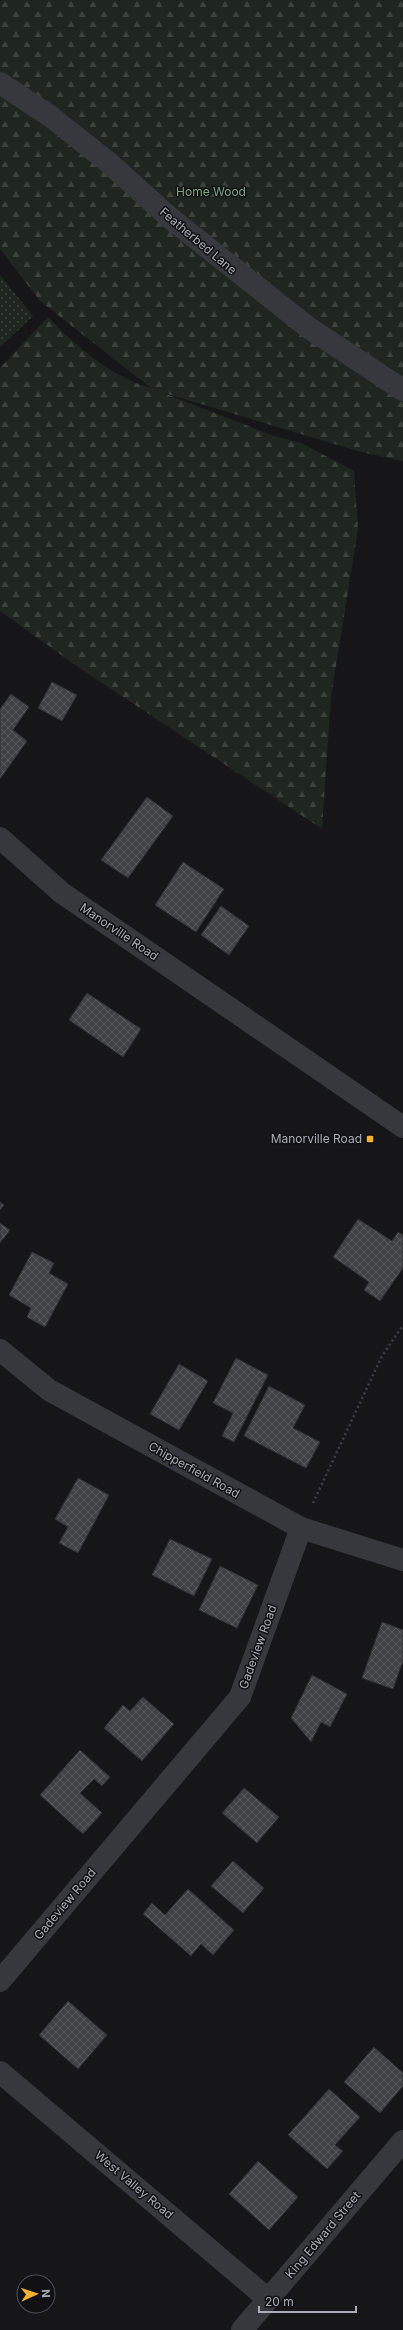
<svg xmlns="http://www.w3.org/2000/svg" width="403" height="2330" font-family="Inter,sans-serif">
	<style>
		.grass { fill: url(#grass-dots) }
		.forest { fill: url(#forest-firs) }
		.building { fill: url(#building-cross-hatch); stroke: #303034 }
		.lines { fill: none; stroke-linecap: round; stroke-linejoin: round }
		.path { stroke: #3d3f44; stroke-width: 2.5; stroke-dasharray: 2 3; stroke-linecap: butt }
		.minor { stroke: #37383d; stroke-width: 22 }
		.tertiary { stroke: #37383d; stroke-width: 22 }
		.poi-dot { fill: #f2b134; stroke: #111113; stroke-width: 1.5 }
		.labels { text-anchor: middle; stroke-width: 3; stroke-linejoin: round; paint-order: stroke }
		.park-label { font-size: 12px; fill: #7fa381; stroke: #111113 }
		.street-label { font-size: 12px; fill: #a8adb8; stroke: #111113 }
		.poi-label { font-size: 12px; fill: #a8adb8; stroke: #111113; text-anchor: end }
	</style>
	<defs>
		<pattern id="grass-dots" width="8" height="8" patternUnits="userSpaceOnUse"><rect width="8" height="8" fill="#1e261f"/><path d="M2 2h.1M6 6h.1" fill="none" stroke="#3c433d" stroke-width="1.8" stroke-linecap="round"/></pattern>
		<pattern id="forest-firs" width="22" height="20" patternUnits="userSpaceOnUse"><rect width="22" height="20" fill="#1e261f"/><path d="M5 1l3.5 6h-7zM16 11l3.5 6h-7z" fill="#3c433d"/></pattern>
		<pattern id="building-cross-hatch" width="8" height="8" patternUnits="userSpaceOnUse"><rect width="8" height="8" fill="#404145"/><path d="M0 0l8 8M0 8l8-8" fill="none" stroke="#595a5e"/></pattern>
	</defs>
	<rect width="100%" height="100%" fill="#161618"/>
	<path class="grass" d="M0 275 33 316 0 347Z"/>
	<path class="forest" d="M0 0H403V461L361 452 161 392 274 436 301 443 354 471 358 529 331 697 322 829 78 667 0 611V368L48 317C76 346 111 377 151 388L40 301 0 249Z"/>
	<g class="building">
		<path d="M52 682 77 695 62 721 38 708Z"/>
		<path d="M11 694 29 707 13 730 27 741 0 779V709Z"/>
		<path d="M147 797 173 816 128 878 101 860Z"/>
		<path d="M183 862 224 889 196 932 155 905Z"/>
		<path d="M221 906 249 926 229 955 201 935Z"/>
		<path d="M87 993 141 1029 123 1057 69 1020Z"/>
		<path d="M0 1202 4 1205 0 1210Z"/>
		<path d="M358 1219 392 1241 398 1232 403 1235V1268L380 1301 364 1290 369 1282 333 1257Z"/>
		<path d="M0 1223 10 1230 0 1243Z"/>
		<path d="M32 1252 54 1263 49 1273 68 1284 45 1327 27 1317 31 1308 9 1295Z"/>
		<path d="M236 1358 268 1375 234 1442 222 1436 233 1413 213 1403Z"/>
		<path d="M179 1364 208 1381 179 1430 150 1414Z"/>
		<path d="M269 1386 305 1405 293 1428 320 1442 306 1468 244 1436Z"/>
		<path d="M78 1478 109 1495 78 1553 59 1543 68 1527 55 1519Z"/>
		<path d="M170 1539 212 1559 194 1596 152 1575Z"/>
		<path d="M220 1566 258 1585 237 1628 199 1610Z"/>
		<path d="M382 1622 403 1630V1661L393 1689 362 1678Z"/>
		<path d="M312 1675 347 1694 330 1727 321 1722 311 1742 291 1718Z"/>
		<path d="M143 1697 174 1724 142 1761 104 1728 123 1705 130 1711Z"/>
		<path d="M80 1750 110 1777 102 1786 94 1779 80 1793 102 1813 83 1834 40 1795Z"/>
		<path d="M244 1788 279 1817 257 1843 222 1813Z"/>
		<path d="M233 1861 264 1888 243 1913 211 1886Z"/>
		<path d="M188 1889 234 1930 213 1955 201 1944 191 1956 143 1914 152 1903 165 1915Z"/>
		<path d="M68 2001 107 2035 78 2069 39 2035Z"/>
		<path d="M374 2047 403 2073V2086L380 2113 344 2082Z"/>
		<path d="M329 2089 360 2117 335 2145 343 2151 327 2169 288 2135Z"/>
		<path d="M258 2161 298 2197 269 2230 229 2194Z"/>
	</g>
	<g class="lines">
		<path class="path" d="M313 1503 382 1356 403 1325"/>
		<g class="minor">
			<path d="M0 838 62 893 403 1127"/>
			<path d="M0 1350 49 1390 301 1528 403 1560"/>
			<path d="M0 1981 240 1697 301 1528"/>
			<path d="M0 2072 268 2299"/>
			<path d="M242 2330 403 2141"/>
		</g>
		<path class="tertiary" d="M0 83 50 116 108 162 170 218 309 328 403 390"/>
	</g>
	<rect class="poi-dot" x="366" y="1135" width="8" height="8" rx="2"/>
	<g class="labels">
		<g class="park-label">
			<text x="211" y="196">Home Wood</text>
		</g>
		<g class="street-label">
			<text transform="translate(198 241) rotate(40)" y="4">Featherbed Lane</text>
			<text transform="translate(119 932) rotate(34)" y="4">Manorville Road</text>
			<text transform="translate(194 1470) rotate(29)" y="4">Chipperfield Road</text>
			<text transform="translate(258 1647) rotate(-70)" y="4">Gadeview Road</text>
			<text transform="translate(65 1904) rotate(-50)" y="4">Gadeview Road</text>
			<text transform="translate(134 2185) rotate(40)" y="4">West Valley Road</text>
			<text transform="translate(323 2235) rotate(-50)" y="4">King Edward Street</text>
		</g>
		<g class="poi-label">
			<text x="362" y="1143">Manorville Road</text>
		</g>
	</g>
	<g transform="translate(36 2294) rotate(87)"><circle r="19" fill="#111113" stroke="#4d4f55"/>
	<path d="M0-3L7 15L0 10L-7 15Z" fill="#f2b134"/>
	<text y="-6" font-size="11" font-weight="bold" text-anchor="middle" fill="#a8adb8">N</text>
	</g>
	<path d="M259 2306v6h97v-6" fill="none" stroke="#a8adb8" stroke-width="2"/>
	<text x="265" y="2306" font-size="12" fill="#a8adb8" stroke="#111113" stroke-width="3" paint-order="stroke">20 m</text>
</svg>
